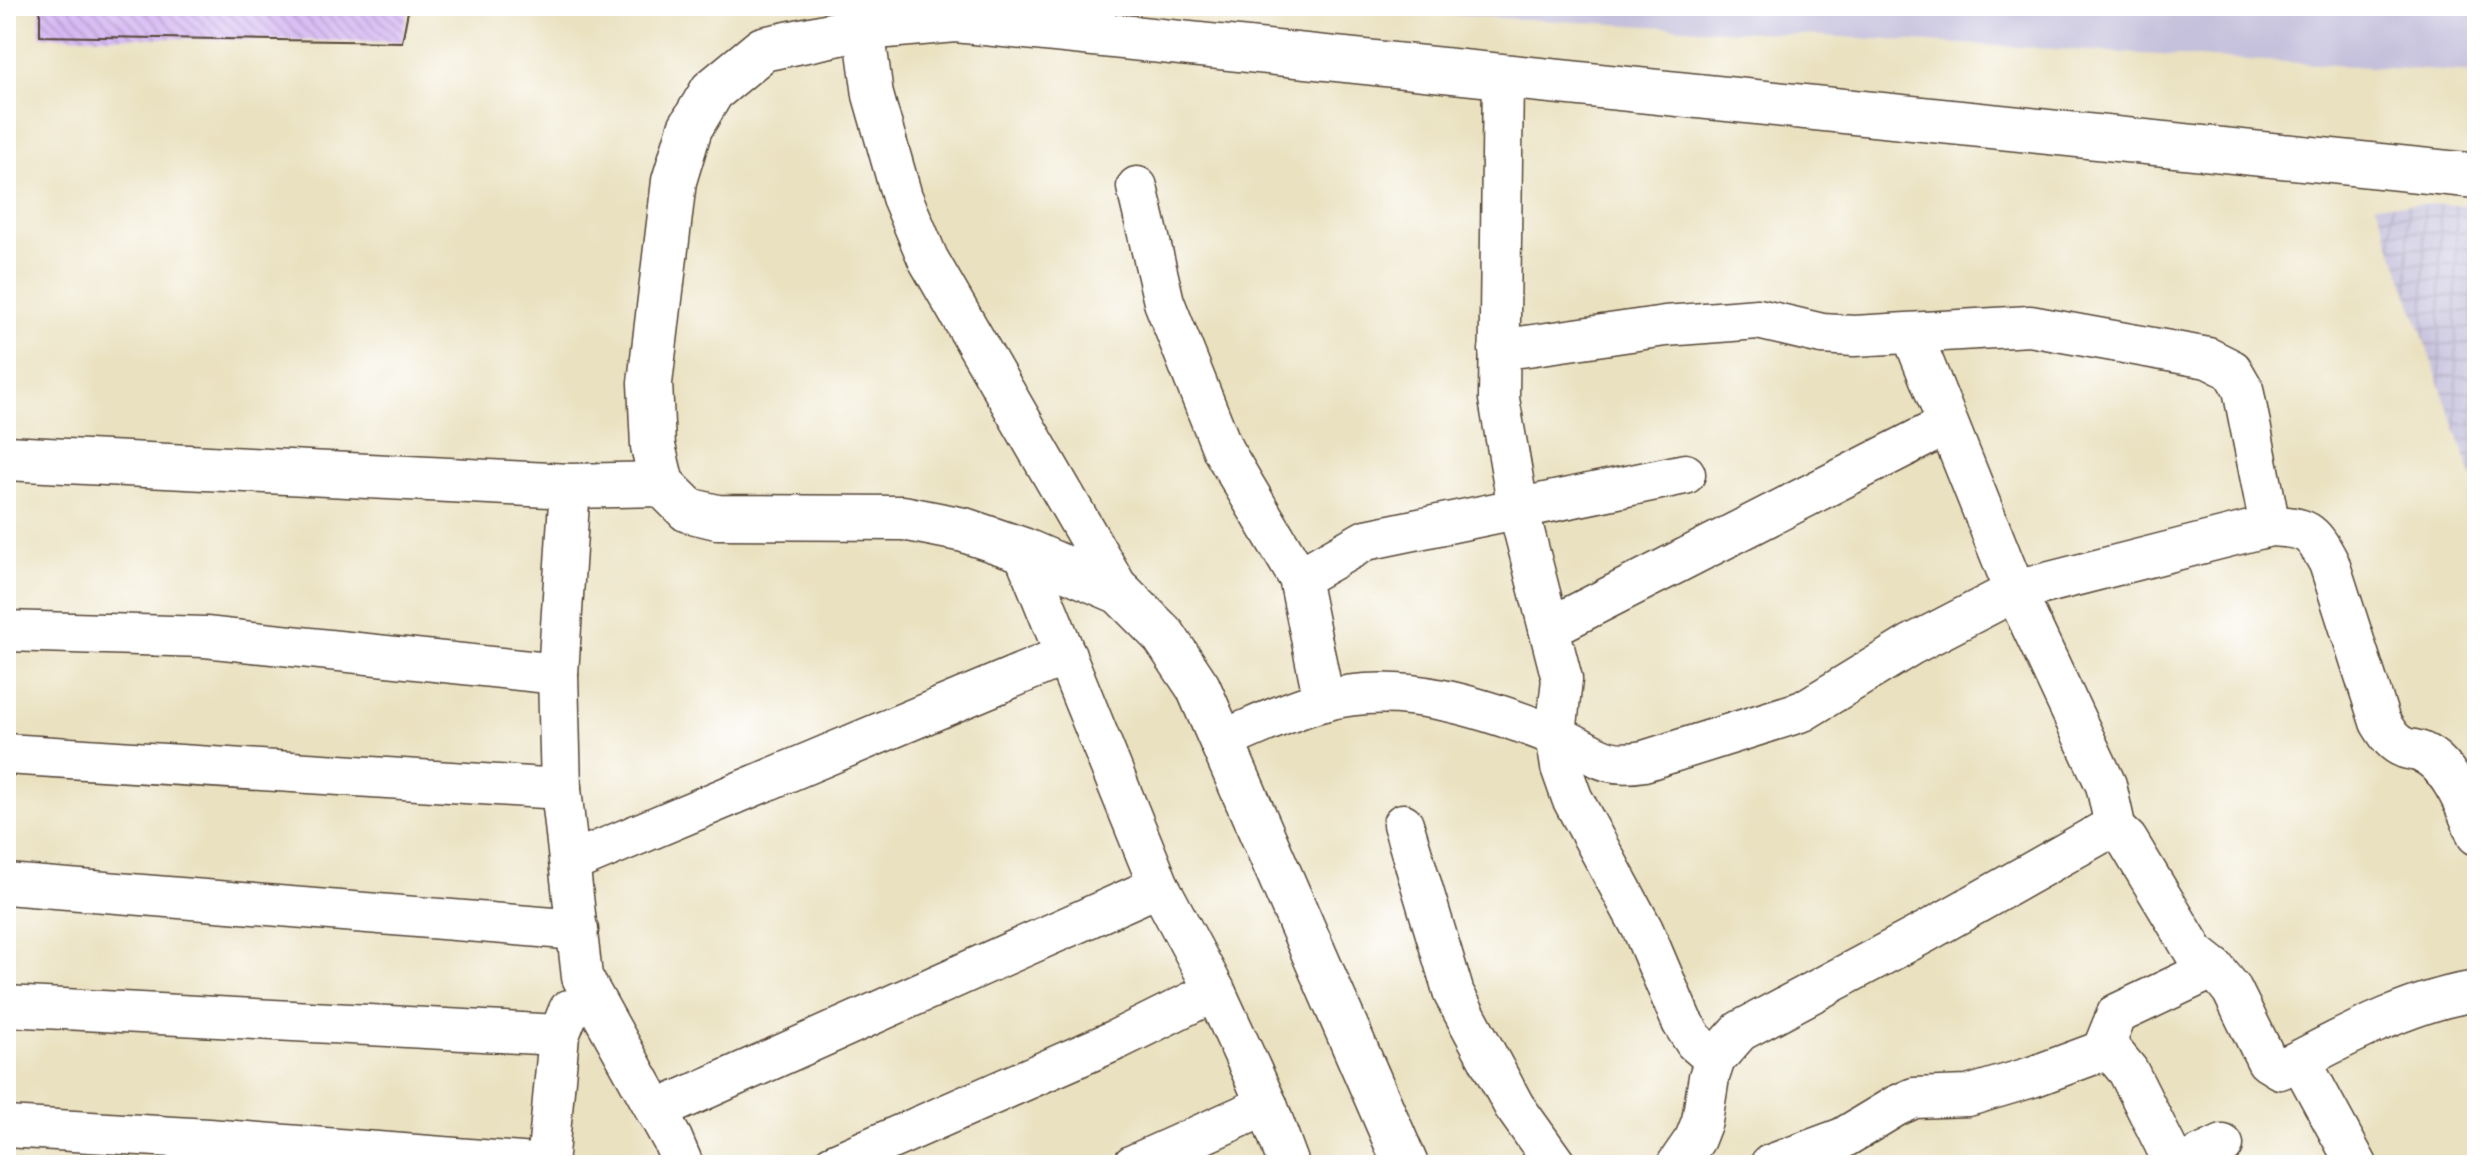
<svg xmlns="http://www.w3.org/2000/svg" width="2483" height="1171" font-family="'Architects Daughter',sans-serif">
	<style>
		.industrial { fill: url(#industrial-grid) }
		.railway { fill: #c5c0db }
		.building { fill: url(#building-back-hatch) }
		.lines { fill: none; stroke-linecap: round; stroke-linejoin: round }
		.minor-casing { stroke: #554536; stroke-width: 43 }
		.tertiary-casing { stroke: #554536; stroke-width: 47 }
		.minor { stroke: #fff; stroke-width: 40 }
		.tertiary { stroke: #fff; stroke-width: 44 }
	</style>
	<defs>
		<pattern id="industrial-grid" width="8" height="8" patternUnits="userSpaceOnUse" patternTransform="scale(2)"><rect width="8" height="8" fill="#c5c0db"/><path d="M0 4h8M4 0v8" fill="none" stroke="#aaa5bc"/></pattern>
		<pattern id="building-back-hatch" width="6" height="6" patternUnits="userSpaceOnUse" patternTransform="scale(2)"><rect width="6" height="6" fill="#d0aff2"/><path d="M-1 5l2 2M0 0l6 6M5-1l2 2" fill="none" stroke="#aa8fc3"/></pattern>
	</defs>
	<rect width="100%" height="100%" fill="#fff"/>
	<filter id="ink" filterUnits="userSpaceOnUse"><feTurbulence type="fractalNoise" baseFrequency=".0125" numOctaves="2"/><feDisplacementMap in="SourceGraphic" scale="16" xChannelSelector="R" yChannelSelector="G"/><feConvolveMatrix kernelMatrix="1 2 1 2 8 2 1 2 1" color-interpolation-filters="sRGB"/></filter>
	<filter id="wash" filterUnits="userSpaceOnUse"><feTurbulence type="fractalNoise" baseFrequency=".006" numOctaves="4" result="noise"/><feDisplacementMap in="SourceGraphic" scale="32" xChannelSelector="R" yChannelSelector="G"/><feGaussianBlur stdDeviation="1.8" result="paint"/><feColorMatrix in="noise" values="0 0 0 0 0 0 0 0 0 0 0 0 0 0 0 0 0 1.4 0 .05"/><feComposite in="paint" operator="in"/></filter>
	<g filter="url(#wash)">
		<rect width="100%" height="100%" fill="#eae1c0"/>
		<path class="industrial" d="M2376 204 2477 205V490Z"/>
		<path class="railway" d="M1294 6H2477V73Z"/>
		<g id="blocks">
			<path class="building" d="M40 6H409L402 42 40 36Z"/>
		</g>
	</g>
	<g filter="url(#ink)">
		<use href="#blocks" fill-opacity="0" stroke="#554536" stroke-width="2"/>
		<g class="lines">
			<g class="minor-casing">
				<g id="minor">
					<path d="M864 28 873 95 902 197 928 259 1120 592"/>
					<path d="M1503 76 1499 399 1518 508 1562 679 1556 735 1561 767 1572 798 1643 930 1682 1022 1695 1042 1715 1059"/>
					<path d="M1137 187 1164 302 1223 450 1299 578 1324 701"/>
					<path d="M1912 334 2015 591 2106 785 2116 830"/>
					<path d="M1499 350 1665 326 1758 319 1822 334 1854 336 2030 326 2208 358 2232 370 2243 389 2270 526"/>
					<path d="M570 486 558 674 561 789 582 977 672 1139 683 1165"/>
					<path d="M1023 550 1159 886 1215 991 1267 1105 1289 1165"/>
					<path d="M1299 578 1366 540 1685 474"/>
					<path d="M1549 628 1931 433"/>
					<path d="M6 631 205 637 558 674"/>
					<path d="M1221 741C1255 727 1289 710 1323 701 1400 680 1482 707 1554 735 1593 750 1599 769 1644 761L1803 711 1911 645 2015 591 2270 526C2307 528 2311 529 2329 563L2380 722C2387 733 2392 743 2405 748 2411 750 2418 750 2423 753 2450 765 2467 809 2477 835"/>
					<path d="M6 754 561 789"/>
					<path d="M1403 824 1454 994 1514 1106 1556 1165"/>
					<path d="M570 863 1066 655"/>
					<path d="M6 884 578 930"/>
					<path d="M6 1006 559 1035"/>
					<path d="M2102 1051 2117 1014 2214 968"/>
					<path d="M2300 1060C2353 1032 2418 999 2477 991"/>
					<path d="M656 1111 1159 886"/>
					<path d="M6 1127 208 1139 548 1165"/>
					<path d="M547 1165 559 1035 569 1010"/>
					<path d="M832 1165 1116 1040 1215 991"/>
					<path d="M1133 1165 1267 1105"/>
					<path d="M1677 1165 1695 1139 1702 1121 1709 1077 1715 1059 1740 1031 1924 933 2103 832 2116 830 2127 840 2195 953 2214 968 2232 990 2267 1061 2280 1069 2300 1060 2357 1165"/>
					<path d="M1770 1165 1843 1138 1896 1106 1914 1098 1968 1096 2032 1077 2102 1051 2114 1054 2128 1071 2175 1165"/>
					<path d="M2180 1165 2223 1145"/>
				</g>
			</g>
			<g class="tertiary-casing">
				<g id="tertiary">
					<path d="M6 458 570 486 662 484"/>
					<path d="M1406 1165 1198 687 1164 636 1120 592 1023 550 964 530 903 518 717 517 688 510 662 484 653 446 650 383 674 181 690 128 712 91 763 49 864 28 956 20 2477 176"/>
				</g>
			</g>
			<use href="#minor" class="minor"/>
			<use href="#tertiary" class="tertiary"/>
		</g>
	</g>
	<rect width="2483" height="1171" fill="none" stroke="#fff" stroke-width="32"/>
</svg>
